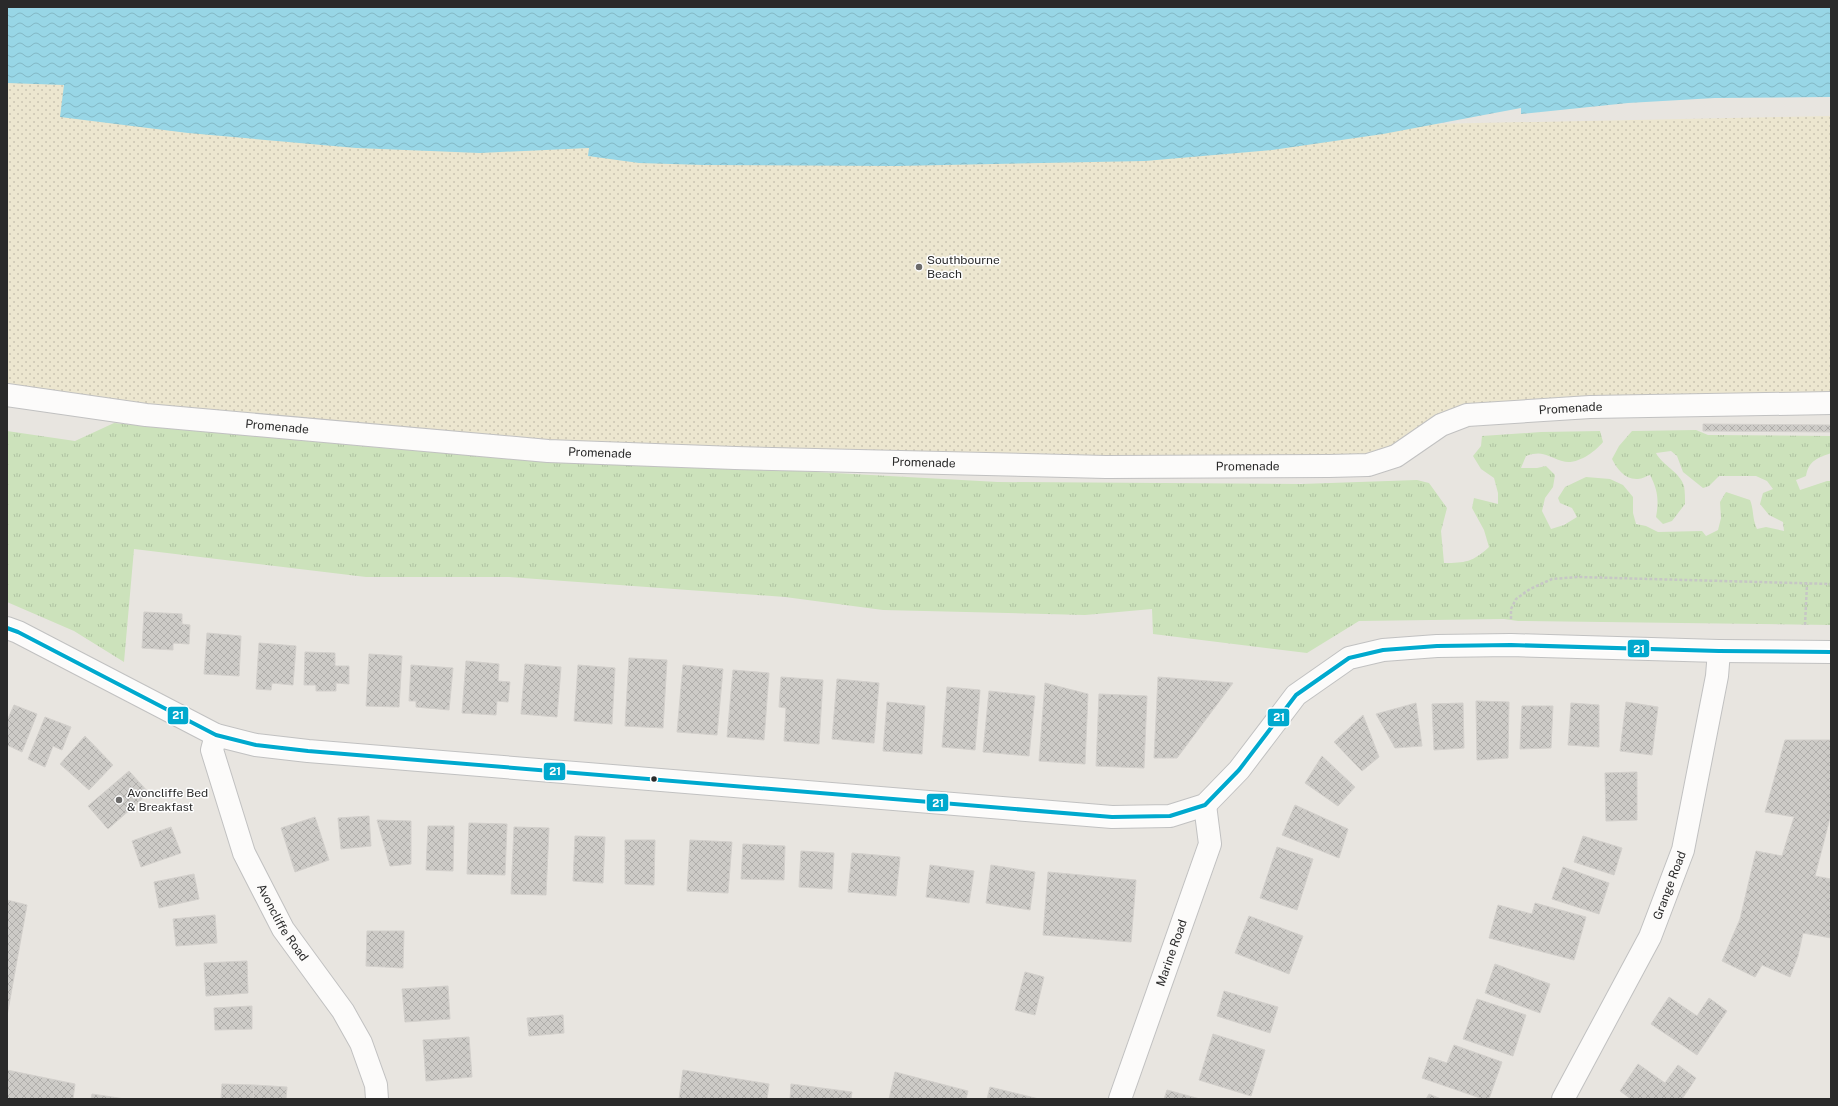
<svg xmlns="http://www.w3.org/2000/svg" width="1838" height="1106" font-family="'Public Sans',sans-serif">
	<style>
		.grass { fill: url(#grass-tufts) }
		.sand { fill: url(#sand-dots) }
		.water { fill: url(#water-waves) }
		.building { fill: url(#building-cross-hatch); stroke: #d3d0cc }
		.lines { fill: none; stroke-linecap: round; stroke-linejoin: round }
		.pedestrian-casing { stroke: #c1c1c1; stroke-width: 24 }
		.minor-casing { stroke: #c1c1c1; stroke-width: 24 }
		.tertiary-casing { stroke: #c1c1c1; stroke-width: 24 }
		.path { stroke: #c6c6c5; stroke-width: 2.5; stroke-dasharray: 3 2; stroke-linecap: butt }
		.pedestrian { stroke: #fcfbfa; stroke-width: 22 }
		.minor { stroke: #fcfbfa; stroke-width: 22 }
		.tertiary { stroke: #fcfbfa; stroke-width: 22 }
		.bus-1-casing { stroke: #fff; stroke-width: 7 }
		.bus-1 { stroke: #00a9ce; stroke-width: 4 }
		.poi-dot { fill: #6c6b6a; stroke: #fff; stroke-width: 1.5 }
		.bus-dot { fill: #2a2a2a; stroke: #fff; stroke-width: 1.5 }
		.labels { text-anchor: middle; stroke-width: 3; stroke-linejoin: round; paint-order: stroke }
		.poi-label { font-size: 12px; fill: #2a2a2a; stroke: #fff; text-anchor: start }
		.street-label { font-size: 12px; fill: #2a2a2a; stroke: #fff }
		.line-badge { stroke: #fff; stroke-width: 1.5 }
		.badge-label { font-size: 11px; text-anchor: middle; font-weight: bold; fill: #fff }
	</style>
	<defs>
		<pattern id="grass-tufts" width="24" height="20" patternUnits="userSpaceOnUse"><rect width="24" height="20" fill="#cce2bb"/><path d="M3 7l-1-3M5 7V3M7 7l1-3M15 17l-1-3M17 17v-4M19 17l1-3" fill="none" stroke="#afc2a1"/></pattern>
		<pattern id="sand-dots" width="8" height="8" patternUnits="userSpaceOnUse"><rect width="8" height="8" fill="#ece6cf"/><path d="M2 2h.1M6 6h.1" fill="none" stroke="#cbc5b2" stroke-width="1.8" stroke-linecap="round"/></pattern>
		<pattern id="water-waves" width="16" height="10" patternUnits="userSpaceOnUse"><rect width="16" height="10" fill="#98d6e6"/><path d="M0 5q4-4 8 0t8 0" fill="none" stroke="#83b8c5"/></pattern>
		<pattern id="building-cross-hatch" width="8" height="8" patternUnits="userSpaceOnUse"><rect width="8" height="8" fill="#cdcbc7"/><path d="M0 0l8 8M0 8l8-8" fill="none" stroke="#b0aeab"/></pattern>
	</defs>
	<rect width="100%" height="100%" fill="#e8e5e0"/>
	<path class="grass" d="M114 423 394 449 998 482 1301 484 1417 480 1429 483 1447 508 1441 531 1444 563C1465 563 1473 562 1489 547L1484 530 1472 508 1474 498 1498 504V493L1494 478 1481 469 1473 456 1481 446 1482 436 1541 432 1600 431 1603 442C1595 452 1576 466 1562 461 1546 456 1543 450 1526 456L1521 468H1537L1546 466 1555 475 1553 487 1545 498 1542 511 1551 529 1564 525 1577 517 1572 508 1560 503 1558 498 1565 487 1586 477 1610 479 1623 485 1633 497V513L1636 524 1646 526 1658 532 1702 531 1706 536 1718 530 1721 518 1720 502 1726 492 1750 500C1754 510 1752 518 1757 529L1766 527 1784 531 1783 522 1769 515 1760 504 1763 493 1773 489 1767 481 1756 476H1719L1709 486 1703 488 1683 472 1677 456 1671 451 1656 453C1662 465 1680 472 1684 486 1685 491 1685 499 1685 504L1672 521 1663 524 1656 517C1659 501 1658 490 1650 475 1646 476 1642 479 1638 479 1625 480 1617 469 1612 459L1619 446 1632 431 1696 430 1708 435 1831 436V453C1818 458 1809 460 1806 476L1796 480 1800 490 1827 481H1831V625L1518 621 1504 619 1359 621 1307 653 1153 634 1152 609 1085 615 883 610 785 597 509 577H366L134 549 124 662 74 631 7 602V431L75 441Z"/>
	<path class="sand" d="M7 57 783 137 1831 116V403L1467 415 1396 456 735 458 7 395Z"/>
	<path class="water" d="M7 7H1831V97L1715 98 1628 103 1521 114V108L1383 134 1272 150 1145 161 896 166 704 165 639 163 588 156 589 148 480 153 356 148 188 133 60 117 64 85 7 83Z"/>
	<g class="building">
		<path d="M1703 424 1831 425V432L1703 431Z"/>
		<path d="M144 612 182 614V624L190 625 189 644 173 643V650L142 648Z"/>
		<path d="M207 633 241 636 239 676 204 674Z"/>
		<path d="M259 643 296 646 293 685 272 683 271 690 256 689Z"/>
		<path d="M305 652 335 653V666H349V684L336 683V691H316V685H304Z"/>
		<path d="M369 654 402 656 399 707 366 706Z"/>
		<path d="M629 658 667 660 663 728 625 726Z"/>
		<path d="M466 661 499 664 498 681 510 682 508 702 497 701 496 715 462 713Z"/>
		<path d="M525 664 561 667 557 717 521 714Z"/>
		<path d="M411 665 453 668 449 710 416 707V701H409Z"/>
		<path d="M578 665 615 668 612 724 574 721Z"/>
		<path d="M683 665 723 669 717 735 677 732Z"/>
		<path d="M733 670 769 673 764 740 727 737Z"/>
		<path d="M781 677 823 680 819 744 784 741 786 708 779 707Z"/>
		<path d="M1158 677 1233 683 1177 758H1154Z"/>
		<path d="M837 679 879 683 874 743 832 739Z"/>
		<path d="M1045 683 1088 694 1085 764 1039 761Z"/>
		<path d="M947 687 980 690 975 750 942 747Z"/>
		<path d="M989 691 1035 696 1029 756 983 752Z"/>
		<path d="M1099 694 1147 696 1144 768 1096 766Z"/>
		<path d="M1476 701 1509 702 1508 758 1477 760Z"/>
		<path d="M887 702 925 706 922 754 883 751Z"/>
		<path d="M1626 702 1658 707 1652 755 1620 751Z"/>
		<path d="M1416 703 1422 746 1395 748 1376 714Z"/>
		<path d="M1463 703 1464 748 1434 750 1432 704Z"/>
		<path d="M1571 703 1599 705V747L1568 745Z"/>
		<path d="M14 705 37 714 22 752 7 745V721Z"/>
		<path d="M1522 706H1553L1551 748 1520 749Z"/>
		<path d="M1363 715 1379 757 1362 771 1334 742Z"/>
		<path d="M45 717 71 727 62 750 53 746 45 767 28 759Z"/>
		<path d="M85 736 113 765 89 790 60 764Z"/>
		<path d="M1785 740H1831V814L1815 876 1831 879V938L1803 933 1798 956 1790 977 1762 965 1755 977 1722 961 1740 919 1756 851 1782 856 1794 817 1765 812Z"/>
		<path d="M1322 756 1355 787 1338 806 1305 783Z"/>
		<path d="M129 771 149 793 108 829 88 806Z"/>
		<path d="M1637 772V820L1606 821 1605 773Z"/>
		<path d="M1295 805 1348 829 1339 858 1282 835Z"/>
		<path d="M369 816 371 846 341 849 338 818Z"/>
		<path d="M315 817 329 860 295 872 281 828Z"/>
		<path d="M377 820 411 821V864L390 866Z"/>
		<path d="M469 823 507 824 505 875 467 874Z"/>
		<path d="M428 826H454L453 871 426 870Z"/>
		<path d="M171 827 181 853 141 867 132 841Z"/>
		<path d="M514 827 549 828 546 895 511 894Z"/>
		<path d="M575 836 605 837 603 883 573 881Z"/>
		<path d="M1583 836 1622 848 1614 875 1574 862Z"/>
		<path d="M625 840H655L654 885 625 884Z"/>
		<path d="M690 840 732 842 728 893 687 891Z"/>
		<path d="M743 844 785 846 784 880 741 879Z"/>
		<path d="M1277 847 1313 859 1297 910 1260 898Z"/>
		<path d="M801 851 834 853 832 889 799 887Z"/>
		<path d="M852 853 900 857 896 896 848 892Z"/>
		<path d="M930 865 974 871 969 903 926 897Z"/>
		<path d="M991 865 1035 872 1030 910 986 903Z"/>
		<path d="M1563 867 1609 883 1599 914 1552 899Z"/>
		<path d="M1048 872 1136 880 1131 942 1043 935Z"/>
		<path d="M194 874 199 899 159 908 154 882Z"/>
		<path d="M7 900 27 905 7 1016Z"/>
		<path d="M1535 903 1586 917 1574 960 1489 938 1498 905 1532 914Z"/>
		<path d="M215 915 217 943 176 946 173 919Z"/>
		<path d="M1249 916 1303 936 1289 974 1235 953Z"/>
		<path d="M367 931H404L403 968 366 966Z"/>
		<path d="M247 961 248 993 206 996 204 963Z"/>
		<path d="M1495 964 1550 984 1540 1013 1485 993Z"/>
		<path d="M1025 972 1044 977 1035 1015 1015 1010Z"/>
		<path d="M448 986 450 1019 405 1022 402 989Z"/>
		<path d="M1224 991 1278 1007 1270 1033 1217 1016Z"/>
		<path d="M1669 997 1697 1016 1709 998 1727 1011 1697 1055 1651 1024Z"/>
		<path d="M1477 999 1526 1015 1513 1056 1463 1039Z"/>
		<path d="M252 1006V1029L215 1030 214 1008Z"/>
		<path d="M563 1015 564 1033 529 1036 527 1018Z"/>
		<path d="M1213 1034 1265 1050 1251 1096 1199 1080Z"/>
		<path d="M469 1037 472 1077 426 1081 423 1040Z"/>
		<path d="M1454 1045 1502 1062 1489 1099H1483L1422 1078 1429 1057 1447 1063Z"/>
		<path d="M1638 1064 1665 1083 1678 1065 1696 1078 1682 1099H1631L1620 1091Z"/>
		<path d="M7 1070 75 1084 73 1099H7Z"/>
		<path d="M683 1070 769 1084 767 1099H679Z"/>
		<path d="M895 1072 968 1091 966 1099H889Z"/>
		<path d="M222 1084 254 1085 253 1099H221Z"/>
		<path d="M791 1084 852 1092 851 1099H790Z"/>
		<path d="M254 1085 287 1087 286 1099H253Z"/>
		<path d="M990 1087 1039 1099H987Z"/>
		<path d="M1167 1090 1200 1099H1164Z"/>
		<path d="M92 1094 125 1099H91Z"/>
		<path d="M1429 1094 1441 1099H1426Z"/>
	</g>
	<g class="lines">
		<g class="pedestrian-casing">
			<g id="pedestrian">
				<path id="s1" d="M7 395 146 415 548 451 735 458 1106 467 1329 466 1368 465 1396 456 1441 425 1467 415 1590 407 1831 403"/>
			</g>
		</g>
		<g class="minor-casing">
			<g id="minor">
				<path id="s2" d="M216 735 212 750 244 853 283 929 343 1011 361 1043 376 1085 377 1099"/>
				<path id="s3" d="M1120 1099 1210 844 1205 805"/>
				<path id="s4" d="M1563 1099 1650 937 1683 850 1717 676 1719 651"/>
			</g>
		</g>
		<g class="tertiary-casing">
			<path id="tertiary" d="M7 628 18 632 216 735 256 745 308 751 1112 817 1170 816 1205 805 1239 770 1296 695 1349 658 1383 650 1437 646 1511 645 1719 651 1831 652"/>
		</g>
		<g class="path">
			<path d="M1511 619V609L1516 599 1530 589 1552 579 1578 577 1831 584"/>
			<path d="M1805 625 1807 584"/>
		</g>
		<use href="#pedestrian" class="pedestrian"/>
		<use href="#minor" class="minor"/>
		<use href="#tertiary" class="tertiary"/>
		<g class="bus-1-casing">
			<path id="bus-1" d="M7 628 18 632 216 735 256 745 308 751 1112 817 1170 816 1205 805 1239 770 1296 695 1349 658 1383 650 1437 646 1511 645 1719 651 1831 652"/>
		</g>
		<use href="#bus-1" class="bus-1"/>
	</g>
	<g class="poi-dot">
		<circle cx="919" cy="267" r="4"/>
		<circle cx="119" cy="800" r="4"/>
	</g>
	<circle class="bus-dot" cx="654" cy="779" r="3.5"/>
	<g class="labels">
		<g class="poi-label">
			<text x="927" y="264">Southbourne<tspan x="927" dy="14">Beach</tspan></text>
			<text x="127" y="797">Avoncliffe Bed<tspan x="127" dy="14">&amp; Breakfast</tspan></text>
		</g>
		<g class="street-label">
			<text dy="4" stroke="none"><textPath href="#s1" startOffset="1580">Promenade</textPath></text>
			<text dy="4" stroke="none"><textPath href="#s1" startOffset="272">Promenade</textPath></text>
			<text dy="4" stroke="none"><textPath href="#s1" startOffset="596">Promenade</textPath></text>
			<text dy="4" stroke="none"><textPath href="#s1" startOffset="920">Promenade</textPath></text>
			<text dy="4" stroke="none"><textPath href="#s1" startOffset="1244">Promenade</textPath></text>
			<text dy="4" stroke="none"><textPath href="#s4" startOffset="239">Grange Road</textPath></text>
			<text dy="4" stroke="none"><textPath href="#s2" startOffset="203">Avoncliffe Road</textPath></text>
			<text dy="4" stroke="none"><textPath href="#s3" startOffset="155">Marine Road</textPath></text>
		</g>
	</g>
	<g class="line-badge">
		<rect x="1627" y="639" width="23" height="19" rx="4" fill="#00a9ce"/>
		<rect x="167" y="706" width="22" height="19" rx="4" fill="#00a9ce"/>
		<rect x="1267" y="708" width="23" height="19" rx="4" fill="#00a9ce"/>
		<rect x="543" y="762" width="23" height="19" rx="4" fill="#00a9ce"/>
		<rect x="926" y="793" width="23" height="19" rx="4" fill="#00a9ce"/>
	</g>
	<g class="badge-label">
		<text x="1639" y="653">21</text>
		<text x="178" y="719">21</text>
		<text x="1279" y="721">21</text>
		<text x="555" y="775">21</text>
		<text x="938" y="807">21</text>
	</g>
	<rect width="1838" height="1106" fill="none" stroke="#2a2a2a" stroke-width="16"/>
</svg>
